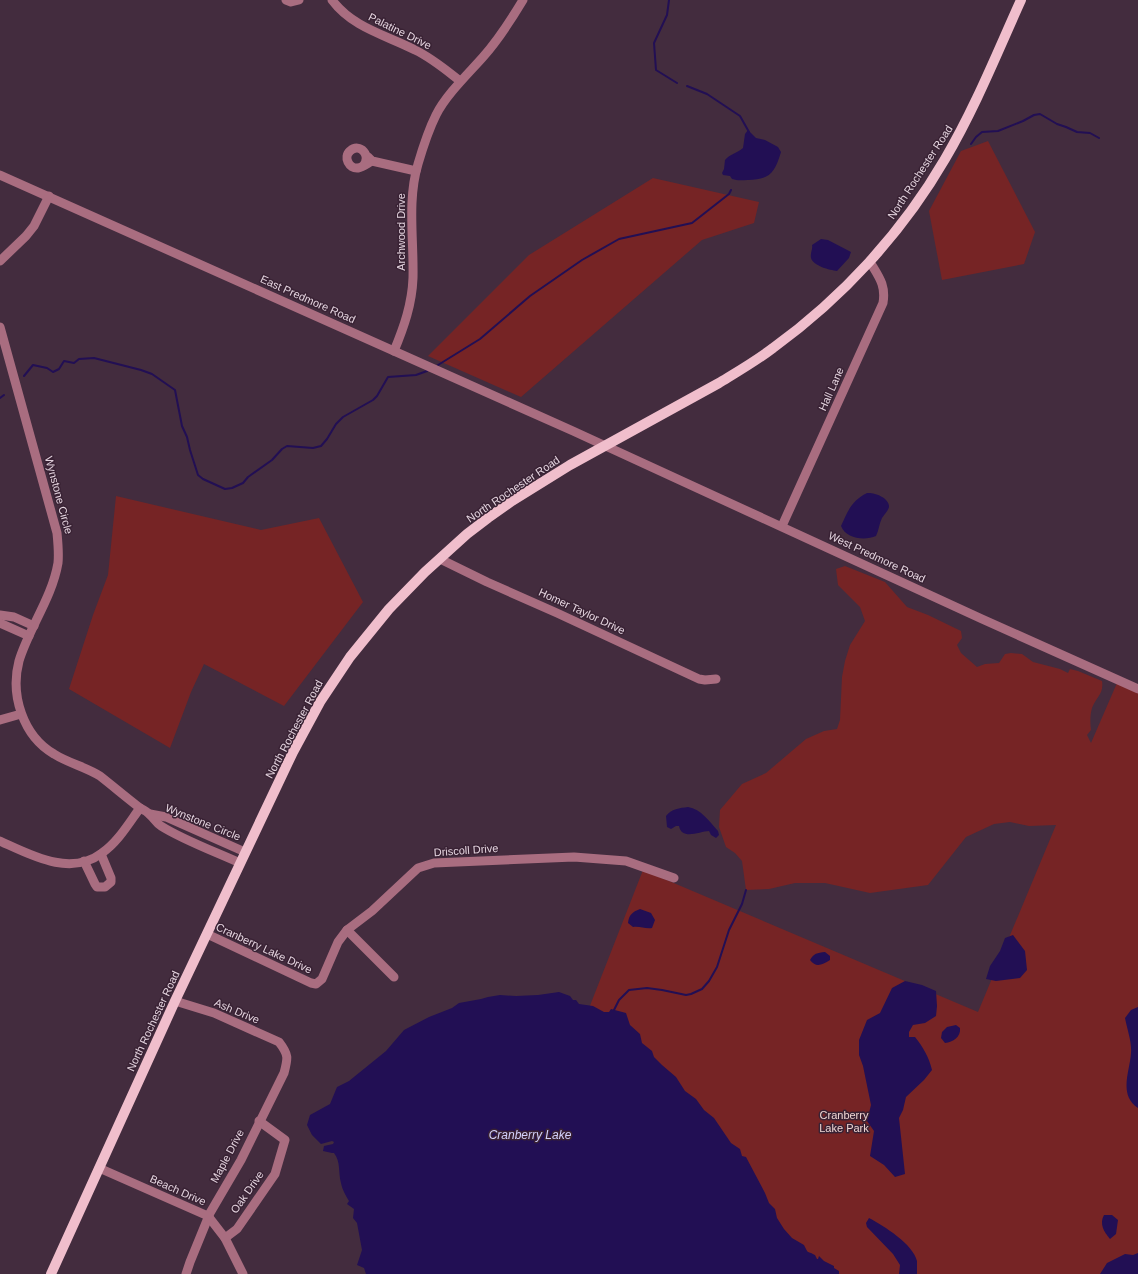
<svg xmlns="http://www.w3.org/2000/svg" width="1138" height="1274" font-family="Arial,sans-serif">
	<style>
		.green { fill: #762425 }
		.water { fill: #220f54 }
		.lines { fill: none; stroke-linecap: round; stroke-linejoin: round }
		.stream { stroke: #220f54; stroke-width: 2 }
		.minor { stroke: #a96d80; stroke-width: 9 }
		.major { stroke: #f0becc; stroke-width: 10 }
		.labels { text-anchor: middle; stroke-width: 3; stroke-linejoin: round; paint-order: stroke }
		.street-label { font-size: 11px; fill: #e4d4df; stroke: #392234 }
		.park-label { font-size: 11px; fill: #efd5d2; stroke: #392234 }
		.water-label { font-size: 12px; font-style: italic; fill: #d3d1fc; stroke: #392234 }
	</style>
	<rect width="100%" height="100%" fill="#432c3e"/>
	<g class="green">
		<path d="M988 141 1035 232 1024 264 942 280 929 211 961 151Z"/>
		<path d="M653 178 759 202 754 223 702 240 521 397 428 356 529 255Z"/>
		<path d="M116 496 261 530 319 518 363 602 284 706 204 664 191 692 170 748 69 689 93 615 108 575Z"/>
		<path d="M845 566 885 582 907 607 928 615 961 631 962 638 957 645 961 653 977 667 985 664 999 663 1005 654 1011 653 1022 654 1033 662 1060 669 1068 673 1070 669 1078 671 1102 681C1104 694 1096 697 1092 708 1090 715 1090 723 1091 730L1087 735 1091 743 1117 683 1138 692V1274H814L534 1149 643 870 978 1012 1056 825 1029 826 1010 822 994 824 966 837 928 885 870 893 825 883H795L769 889 746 890 742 861 735 853 726 847 719 827 720 810 742 784 766 773 806 739 824 731 837 729 840 720 842 677 845 661 850 645 865 621 860 607 838 585 836 569Z"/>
	</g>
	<g class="water">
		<path d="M748 130 756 138 765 140 778 147 781 152C775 172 770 180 748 180 742 180 738 181 732 179L730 176 723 175 722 173 724 169 725 160C730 154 737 153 743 148L745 134Z"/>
		<path d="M821 239 828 240 851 252 849 258 837 271C830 270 813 266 811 258 810 253 813 249 812 245Z"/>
		<path d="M867 493C874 492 890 498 889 507 888 511 884 515 882 518 879 524 879 530 876 536 865 541 846 539 841 526 848 511 851 501 867 493Z"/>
		<path d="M688 807C701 809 710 822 718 831L719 835 716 838 711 835 709 831C700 831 682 841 679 826H676L671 829 667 827 666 816C671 809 680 808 688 807Z"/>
		<path d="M640 909 651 913 655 920 652 928C645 929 640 926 633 927L628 923C629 915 632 912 640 909Z"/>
		<path d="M1013 935 1025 951 1027 970 1020 978 996 981 986 979 990 966 1000 951 1005 938Z"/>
		<path d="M825 952 830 956V960C822 965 816 968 810 960 814 953 817 953 825 952Z"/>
		<path d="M905 981 922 985 936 991 937 1006 936 1016 925 1023 913 1025 909 1032V1037H915C923 1047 929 1057 932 1070L924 1080 906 1097 903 1110 899 1118 905 1174 895 1177 884 1165 870 1156 874 1131 867 1121 871 1105 863 1066 859 1055V1040L867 1020 880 1013 892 988Z"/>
		<path d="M559 992 570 996 573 1000H576L579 1004 593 1006 604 1012H609L611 1009 626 1013 630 1025 640 1034 642 1043 652 1051 654 1057 662 1065 676 1077 685 1091 696 1099 704 1110 714 1118 731 1143 740 1149 742 1156 746 1157 765 1193 769 1203 775 1209 777 1218 784 1229 792 1238 804 1245C809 1255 806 1250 815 1255L817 1259H818L819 1256 824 1261 834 1266V1268L839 1271V1274H366L364 1268 357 1265 362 1250 357 1223 353 1218 354 1209 347 1204 349 1201C346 1196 342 1189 341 1183 338 1173 341 1162 334 1153H332L323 1151 324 1146 333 1144 334 1142 332 1141 321 1144 312 1135 307 1125 310 1115 330 1104 337 1087 349 1081 386 1051 404 1030 429 1017 452 1008 459 1003 481 999 488 997 500 995 516 996 538 995Z"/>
		<path d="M1138 1007V1108C1118 1095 1130 1071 1131 1053 1132 1042 1127 1029 1125 1018L1131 1010Z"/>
		<path d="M956 1025 960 1028C961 1037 953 1042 945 1043L941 1038 942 1032 947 1027Z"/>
		<path d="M1104 1215H1112L1118 1220 1116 1234 1110 1239C1104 1232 1099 1224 1104 1215Z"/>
		<path d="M869 1218C884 1226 913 1244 917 1261 917 1265 917 1270 917 1274H899L900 1265 893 1254 867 1227 866 1223Z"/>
		<path d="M1138 1253V1274H1100L1107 1263 1125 1254 1133 1255Z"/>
	</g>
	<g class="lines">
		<g class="stream">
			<path d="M669 0 667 15 654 43 656 70 677 83"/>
			<path d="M687 86 707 94 740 116 749 132"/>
			<path d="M971 144 976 137 982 132 998 131 1023 121 1034 115 1040 114 1057 124 1066 127 1077 132 1090 133 1099 138"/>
			<path d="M438 365 480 339 530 296 582 260 619 239 692 223 729 194 731 190"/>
			<path d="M24 376 33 365 47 368 53 372 59 369 64 361 74 363 79 359 94 358 141 370 152 374 175 390 182 426 187 437 190 450 198 475 203 479 225 489 232 488 243 483 248 477 272 460 282 449 287 446 313 448 321 446 327 439 336 424 343 417 373 400 377 396 388 377 416 375 427 371"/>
			<path d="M0 398 4 395"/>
			<path d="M614 1010 619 1000 629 990 647 988 662 990 686 995 691 994 702 989 709 981 717 967 729 930 742 904 746 890"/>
		</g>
		<g class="minor">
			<path d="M286 0 291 2 299 0"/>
			<path d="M332 0C353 28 386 35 415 50 432 58 446 70 460 81"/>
			<path d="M368 157 372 161 416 171"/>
			<path d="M363 166C372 156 360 142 350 151 343 157 349 169 358 168 363 167 368 163 372 161"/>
			<path d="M0 175 573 431 982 619 1138 689"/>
			<path d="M0 261 26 236 34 226 49 196"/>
			<path d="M0 327 57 533C58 543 59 553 58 563 52 598 29 628 19 661 10 695 23 736 54 754 68 763 86 767 100 776 114 787 127 798 140 808 144 810 148 812 150 815 154 818 156 823 161 826 183 840 216 852 240 863"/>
			<path d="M394 351C404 327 412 304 413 278 414 240 407 201 418 164 423 147 428 131 436 115 446 95 468 74 483 57 499 39 511 20 523 0"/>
			<path d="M782 526 883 303C886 285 879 277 870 262"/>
			<path d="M440 559 487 582 557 613 699 679 705 680 716 679"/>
			<path d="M0 615 14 617 34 626"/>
			<path d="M0 623 29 636"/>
			<path d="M0 720 21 714"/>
			<path d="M150 814 166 817 245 852"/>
			<path d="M0 841C31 855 70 877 102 853 118 842 129 823 140 808"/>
			<path d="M84 861 95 884 97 887H105L111 882V878L101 854"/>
			<path d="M347 930 394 977"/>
			<path d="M207 934 311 983 316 984 322 979 338 942 347 930 372 911 418 868 434 863 574 857 626 861 674 878"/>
			<path d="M175 1001 214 1013 279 1042C289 1055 288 1058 284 1073L241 1160 210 1213 190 1262 186 1274"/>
			<path d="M99 1168 208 1216 225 1238 243 1274"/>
			<path d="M225 1238 237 1229 275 1174 285 1140 259 1121"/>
		</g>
		<path class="major" d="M51 1274 175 1001 293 752 320 702 350 657 389 609 425 572 467 534 488 518 512 501 570 465 719 383C737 372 756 361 773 348 842 298 902 233 945 159 975 108 997 53 1021 0"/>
	</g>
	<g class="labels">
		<g class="street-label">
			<text transform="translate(400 31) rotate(26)" y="4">Palatine Drive</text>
			<text transform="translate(920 172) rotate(-57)" y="4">North Rochester Road</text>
			<text transform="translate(401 232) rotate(-90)" y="4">Archwood Drive</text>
			<text transform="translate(308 299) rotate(24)" y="4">East Predmore Road</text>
			<text transform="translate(831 389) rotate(-66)" y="4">Hall Lane</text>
			<text transform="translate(513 489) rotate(-34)" y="4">North Rochester Road</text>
			<text transform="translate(59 495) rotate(75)" y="4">Wynstone Circle</text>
			<text transform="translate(877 557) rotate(25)" y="4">West Predmore Road</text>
			<text transform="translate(582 611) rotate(25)" y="4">Homer Taylor Drive</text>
			<text transform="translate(294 729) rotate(-62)" y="4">North Rochester Road</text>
			<text transform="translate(203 822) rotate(22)" y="4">Wynstone Circle</text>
			<text transform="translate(466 850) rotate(-4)" y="4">Driscoll Drive</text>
			<text transform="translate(264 948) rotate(25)" y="4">Cranberry Lake Drive</text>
			<text transform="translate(237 1011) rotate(23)" y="4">Ash Drive</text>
			<text transform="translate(153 1021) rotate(-65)" y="4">North Rochester Road</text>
			<text transform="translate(227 1156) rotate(-62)" y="4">Maple Drive</text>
			<text transform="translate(178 1190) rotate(24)" y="4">Beach Drive</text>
			<text transform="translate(247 1192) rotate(-55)" y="4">Oak Drive</text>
		</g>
		<g class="park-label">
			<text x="844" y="1119">Cranberry<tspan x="844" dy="13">Lake Park</tspan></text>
		</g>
		<g class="water-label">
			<text x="530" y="1139">Cranberry Lake</text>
		</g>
	</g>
</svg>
